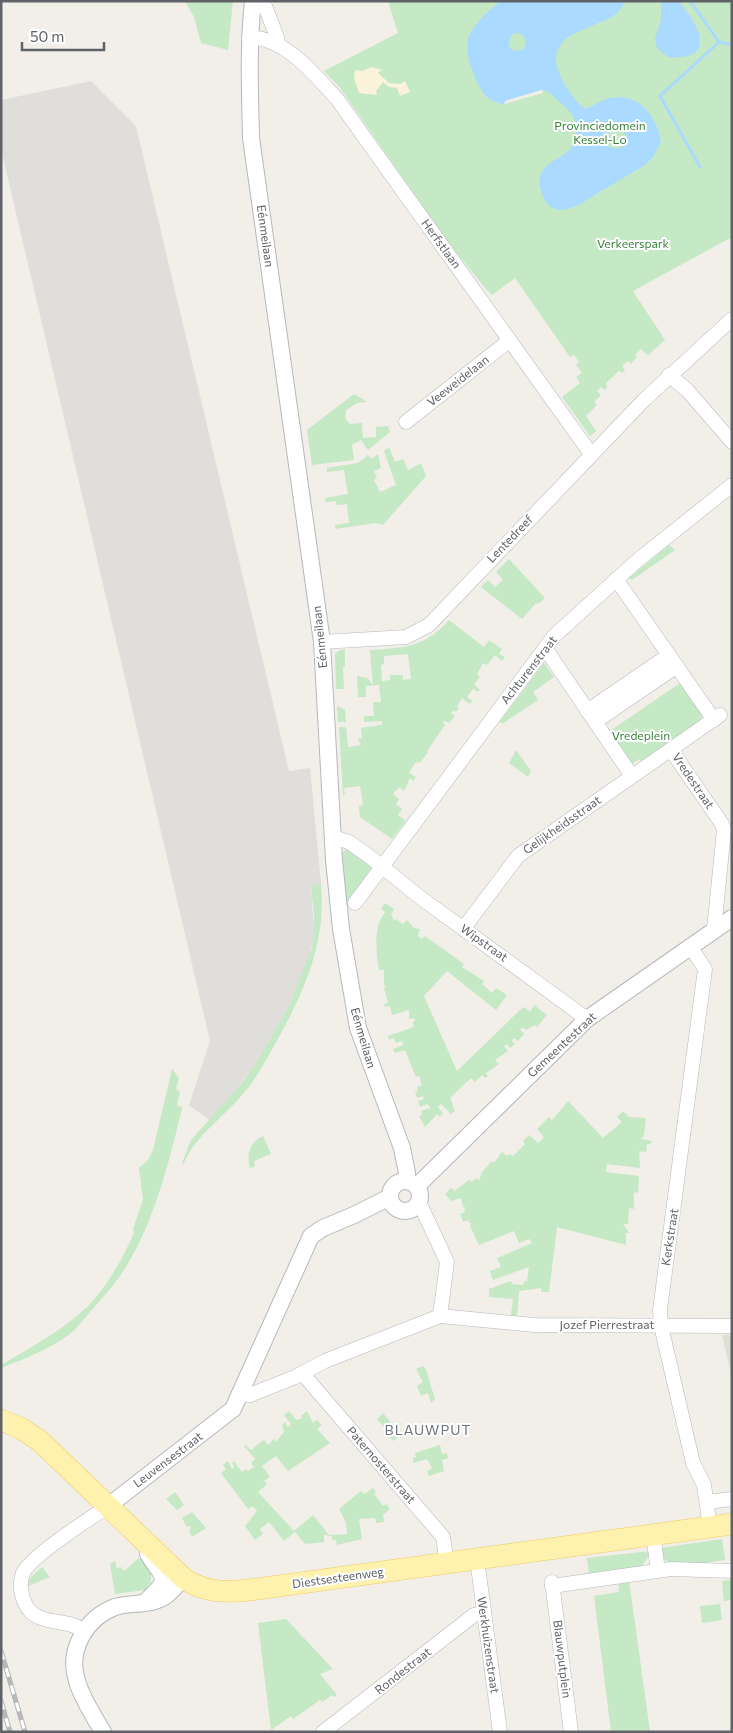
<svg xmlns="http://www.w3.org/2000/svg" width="733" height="1733" font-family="Commissioner,sans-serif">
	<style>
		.industrial { fill: #e0deda }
		.education { fill: #e1ded6 }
		.green { fill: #c5e8c5; fill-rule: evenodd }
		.sand { fill: #fbf3d9 }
		.water { fill: #aadaff; fill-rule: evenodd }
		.pier { fill: #f1efe8 }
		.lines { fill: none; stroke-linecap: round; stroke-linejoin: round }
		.stream { stroke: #aadaff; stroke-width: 3 }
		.minor-casing { stroke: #b5b8bc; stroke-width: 15 }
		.tertiary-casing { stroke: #b5b8bc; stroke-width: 18 }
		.primary-casing { stroke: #f2c960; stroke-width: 22 }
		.minor { stroke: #fff; stroke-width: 14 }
		.tertiary { stroke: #fff; stroke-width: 16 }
		.primary { stroke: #fff2af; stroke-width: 21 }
		.rail-casing { stroke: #b6b7b8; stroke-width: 5 }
		.rail { stroke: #fff; stroke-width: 3; stroke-dasharray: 9; stroke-linecap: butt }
		.labels { text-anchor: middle; stroke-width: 4; stroke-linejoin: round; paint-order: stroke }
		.park-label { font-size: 12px; fill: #348238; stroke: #fff }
		.street-label { font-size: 12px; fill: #5f6368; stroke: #fff }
		.neighbourhood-label { font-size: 14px; letter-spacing: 1px; fill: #70757a; stroke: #fff }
	</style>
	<rect width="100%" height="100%" fill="#f1efe8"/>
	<path class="industrial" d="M91 81 136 126 289 771 310 768 321 884 311 886 314 936 309 958 289 1006 257 1061 228 1101 209 1120 189 1105 210 1041 1 149V100Z"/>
	<path class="education" d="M722 1335H732V1378Z"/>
	<g class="green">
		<path d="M185 1H233L228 50 201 43 194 17Z"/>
		<path d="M388 1H732V237L633 291 665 340 648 355 641 349 635 355 637 357 631 364 628 361 622 366 625 370 622 373 619 371 606 383 607 387 605 390 601 387 597 391 601 395 594 402 597 405 586 416 596 431 590 436 562 397 580 383 576 377 582 373 576 365 579 362 574 355 570 357 515 278 492 295 486 289 447 241 340 88 324 71 398 33Z"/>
		<path d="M354 394 367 402 357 403 346 410 345 418 350 424 362 423 363 438 376 437V427L388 426 390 432 368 450 361 440 352 445 354 460 312 465 307 430Z"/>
		<path d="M389 447 395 462 403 459 408 470 421 463 426 476 383 525 376 523 335 529V525L349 523 347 504 337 505 336 501 326 502 325 498 348 494 344 470 327 472V468L358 463 368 455 371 459 378 454 381 468 374 471 377 478 374 480 380 492 396 485 384 451Z"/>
		<path d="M669 545 675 550 632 580 629 578Z"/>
		<path d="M509 559 545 598 538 604 536 603 522 619 481 587 488 580 495 587 503 580 496 572Z"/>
		<path d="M449 620 484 647 489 640 502 649 499 654 505 657 502 661 495 655 487 665 483 663 477 674 480 677 474 684 480 690 478 692 473 689 467 697 472 701 470 704 462 698 457 706 459 708 456 712 454 710 451 713 455 716 449 723 445 721 443 722 445 725 427 751 428 752 420 763 418 762 414 764 409 773 416 777 413 781 410 778 404 791 399 787 393 794 399 799 396 804 402 809 398 815 405 820 410 815 392 839 360 817 359 806 363 805 360 786 344 788 345 794 343 795 339 727H346L348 747 361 745 358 739 362 738 361 728 382 725V721L364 722V716H374L373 702H381L379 685 366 686V697H358L357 676 367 678 373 685 370 650C404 648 426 647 449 620ZM408 654 411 679 403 680V675H390V680L382 681 381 665 384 664V656Z"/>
		<path d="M345 649V666L343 667 344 689H336L335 654 338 651Z"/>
		<path d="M544 663 554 677 533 692 538 700 502 724 500 721Z"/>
		<path d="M680 683 702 715 701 720 641 761 639 759 632 764 610 731Z"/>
		<path d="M337 706 345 710 346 722H338Z"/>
		<path d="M516 750 531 771 528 777 509 763Z"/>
		<path d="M347 848 371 865 372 869 349 903H345L341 855Z"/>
		<path d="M321 884C327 948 300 1000 270 1053 262 1067 254 1082 243 1094 224 1117 195 1136 184 1163H182L191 1140 241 1084 257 1061 289 1006 312 948 314 917 311 885Z"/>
		<path d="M385 903 394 909 391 914 394 921 396 919 403 924 407 920 414 928 420 929 418 936 422 939 425 936 464 964 462 967 484 981 482 984 492 993 496 988 507 995 496 1010 447 971 424 996 457 1071 520 1010 525 1007 530 1012 534 1005 547 1015 537 1027 535 1025 526 1030 523 1027 520 1030 524 1034 518 1041 514 1038 512 1041 515 1044 510 1048 507 1044 504 1046 508 1051 495 1060 499 1064 486 1073 488 1076 485 1078 482 1075 475 1082 471 1078 450 1098 455 1111 451 1114 441 1104 438 1107 443 1113 440 1117 437 1114 425 1127 419 1116 422 1115 421 1111 431 1108 427 1104 420 1107 418 1101 424 1099 423 1096 417 1098 415 1092 418 1091 417 1087 422 1085 419 1076 416 1077 405 1050 395 1053 393 1049 403 1045 402 1041 396 1043 394 1038 389 1040 388 1036 414 1027 413 1022 415 1021 414 1018 409 1019V1010L392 1015 390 1006 385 1007 384 1004 388 1003 384 988 386 986 384 985V970H379C376 951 373 928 385 912L381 909Z"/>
		<path d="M172 1069 179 1078 176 1089 180 1092 177 1106 182 1107 183 1104C171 1155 155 1220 127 1265 114 1287 93 1308 78 1326 65 1343 22 1360 1 1368V1365C30 1348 63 1330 87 1307 107 1287 123 1258 134 1233L133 1229 143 1200 139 1168 148 1160 153 1150Z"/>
		<path d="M568 1101 603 1138 622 1122 617 1117 623 1111 629 1117 646 1118 644 1135 641 1139 652 1141 651 1144H647L646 1152 639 1151 640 1168 607 1164 606 1172 639 1176 638 1193 634 1192V1209L629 1208 628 1224H623L629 1233H626V1245L557 1227 549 1292H541V1288L519 1291 517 1316 511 1315 513 1299 489 1297V1289L511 1281 512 1284 523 1285 524 1281H527L529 1267 493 1280 490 1271 501 1267 497 1258 532 1243 529 1239 519 1243 514 1231 479 1245 470 1226 472 1223 470 1224 468 1220 463 1222 460 1214 465 1212 464 1209 467 1208 463 1207 461 1198 451 1201 445 1194 451 1188 455 1191 469 1180 472 1182 476 1178 479 1181 482 1172 492 1161 494 1163 502 1152 507 1156 510 1154 513 1156 525 1144 523 1141 529 1135 538 1143 544 1137 537 1129 549 1117 552 1120Z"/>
		<path d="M263 1136 271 1154 254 1161 255 1166 250 1168C246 1155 250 1141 263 1136Z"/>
		<path d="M423 1366 426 1370 435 1399 431 1403 428 1393 421 1396 417 1386 423 1382 416 1369Z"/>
		<path d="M289 1411 296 1420 302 1418 301 1416 307 1411 313 1423 317 1420 322 1425 317 1429 330 1443 288 1471 276 1456 262 1466 270 1477 264 1481 267 1484 258 1492 294 1531 313 1515 329 1535 347 1534 346 1523 339 1509 361 1491 364 1494 373 1488 376 1492 374 1494 383 1506 386 1504 390 1509 383 1515 384 1522 376 1523 375 1518 359 1519 362 1539 337 1545 336 1540H332V1536L324 1535V1542L305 1544 295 1532 284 1541 269 1522 260 1529 263 1534 255 1540 245 1526 257 1511 253 1506 248 1509 221 1473 226 1469 223 1465 228 1461 232 1469 234 1467 232 1463 234 1461 242 1472 246 1469 248 1471 254 1467 251 1463 255 1459 244 1446 246 1445 251 1450 264 1440 268 1445 274 1439 276 1442 284 1432 282 1425 285 1422 288 1427 291 1424 284 1415Z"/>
		<path d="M383 1413 401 1435 393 1441 389 1436 390 1434 377 1419Z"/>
		<path d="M440 1445 442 1454 447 1453 448 1458 442 1460 444 1471 429 1476 427 1471 432 1468 427 1459 413 1463V1458L416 1457 415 1453Z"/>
		<path d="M175 1492 184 1505 177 1510 166 1499Z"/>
		<path d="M192 1512 206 1528 192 1537 189 1530 191 1528 190 1526 187 1527 182 1518Z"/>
		<path d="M722 1539 725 1560 691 1565 670 1563 664 1559 660 1548Z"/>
		<path d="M650 1551V1554L642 1566 589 1575 587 1558Z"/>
		<path d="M139 1558 151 1570V1582L145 1590 115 1594 110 1564 115 1561 117 1569 121 1567 124 1571Z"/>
		<path d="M42 1567 50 1577 28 1586 30 1578Z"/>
		<path d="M629 1580 650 1732H611L594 1596 619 1592 618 1582Z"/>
		<path d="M732 1580V1600L724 1601 722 1581Z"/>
		<path d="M720 1604 722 1620 702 1623 700 1606Z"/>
		<path d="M286 1619 333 1669 320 1674 337 1695 334 1697 332 1695 322 1702 320 1700 293 1719 291 1716 271 1730 258 1623Z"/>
	</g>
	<path class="sand" d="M371 67 382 70 378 73 389 83 400 84 405 81 410 92 400 96 397 88 389 87 383 82 376 91 377 95 359 93 354 78 355 70 363 71Z"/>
	<g class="water">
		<path d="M501 1H626C623 5 620 11 616 14 595 30 541 32 560 75 564 86 575 102 585 109 594 106 601 100 611 98 639 93 657 116 661 142L653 157 645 165C630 174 616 182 601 191 577 207 546 228 539 181 544 152 578 163 576 128 575 119 574 115 566 108 559 102 552 92 542 90L505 101 504 105C499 103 491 101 487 97 476 86 464 54 468 39 473 23 489 11 501 1ZM519 33 524 36 526 45 522 50 514 51 509 47V39L513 34ZM613 129 623 131C628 137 627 144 620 148H610L606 142V136Z"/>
		<path d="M661 1H678C700 25 718 61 668 57L657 48 655 39 661 20Z"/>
	</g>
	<path class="pier" d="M542 90 543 93 507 103 504 105 505 101Z"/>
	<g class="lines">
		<g class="stream">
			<path d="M690 1 719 42 660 96 700 167"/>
			<path d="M719 42 732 45"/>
		</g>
		<g class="minor-casing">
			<g id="minor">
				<path d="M263 1 277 37 278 44"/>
				<path d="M249 37C286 38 314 74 337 99L591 454"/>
				<path d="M669 375 687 390 732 442"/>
				<path d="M406 422 510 340"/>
				<path d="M616 579 714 720"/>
				<path d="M322 642 406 637 429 625 644 400 732 319"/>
				<path d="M545 648 632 776"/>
				<path d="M587 711 669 655"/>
				<path d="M595 722 677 666"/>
				<path d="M671 750 722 824 724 830 714 930"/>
				<path d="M333 837 349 842 370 857 421 898 587 1019"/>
				<path d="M355 903 554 636 638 560 732 485"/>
				<path d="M463 929 518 856 720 715"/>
				<path d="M690 946 705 969 660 1310 661 1326 693 1463 704 1485 710 1527"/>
				<path d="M419 1202 447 1262 440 1316"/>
				<path d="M302 1373 443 1537 447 1563"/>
				<path d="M239 1394 250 1395 295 1377 325 1361 440 1316 534 1325 732 1326"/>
				<path d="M707 1502 732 1499"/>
				<path d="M653 1535 658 1570"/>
				<path d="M477 1559 500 1732"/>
				<path d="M552 1582 571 1732"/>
				<path d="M552 1586 671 1569 732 1571"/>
				<path d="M84 1631C70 1619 45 1625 31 1612 22 1603 18 1585 23 1573 31 1556 89 1519 107 1507"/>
				<path d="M323 1732 474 1615 484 1613"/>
			</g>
		</g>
		<g class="tertiary-casing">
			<g id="tertiary">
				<path d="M253 1C248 47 250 92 251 138L322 642 334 860 341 929 358 1028 402 1148 407 1173 406 1181"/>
				<circle cx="405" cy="1196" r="15"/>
				<path d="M417 1186 587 1019 732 918"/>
				<path d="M107 1507 233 1409 311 1236 323 1228 354 1215 390 1197"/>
				<path d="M146 1601C173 1576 163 1579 148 1554"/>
				<path d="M103 1732C94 1716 82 1699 77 1681 67 1650 86 1618 115 1607 131 1602 154 1606 167 1595 173 1590 178 1584 183 1578"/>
			</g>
		</g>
		<g class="primary-casing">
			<path id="primary" d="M1 1420 22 1429 40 1441 183 1578C203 1592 225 1593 249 1590L732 1524"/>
		</g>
		<use href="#minor" class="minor"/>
		<use href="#tertiary" class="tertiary"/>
		<use href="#primary" class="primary"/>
		<g class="rail-casing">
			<g id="rail">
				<path d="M1 1651 25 1732"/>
				<path d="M1 1701 10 1732"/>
			</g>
		</g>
		<use href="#rail" class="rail"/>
	</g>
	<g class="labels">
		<g class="park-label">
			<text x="600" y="130">Provinciedomein<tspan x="600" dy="14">Kessel-Lo</tspan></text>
			<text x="633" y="248">Verkeerspark</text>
			<text x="641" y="740">Vredeplein</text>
		</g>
		<g class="street-label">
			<text transform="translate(265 236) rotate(82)" y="4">Eénmeilaan</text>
			<text transform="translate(441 244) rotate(54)" y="4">Herfstlaan</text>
			<text transform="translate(458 381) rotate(-38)" y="4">Veeweidelaan</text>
			<text transform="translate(510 539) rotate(-46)" y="4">Lentedreef</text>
			<text transform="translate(320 637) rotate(-96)" y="4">Eénmeilaan</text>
			<text transform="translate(529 670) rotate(-52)" y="4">Achturenstraat</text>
			<text transform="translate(693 781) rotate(56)" y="4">Vredestraat</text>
			<text transform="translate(562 825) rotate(-35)" y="4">Gelijkheidsstraat</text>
			<text transform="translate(484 943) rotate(35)" y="4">Wipstraat</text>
			<text transform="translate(363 1038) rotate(74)" y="4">Eénmeilaan</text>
			<text transform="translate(562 1045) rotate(-43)" y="4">Gemeentestraat</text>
			<text transform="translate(670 1237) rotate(-81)" y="4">Kerkstraat</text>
			<text x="607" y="1329">Jozef Pierrestraat</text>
			<text transform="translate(168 1460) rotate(-37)" y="4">Leuvensestraat</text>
			<text transform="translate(381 1465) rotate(49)" y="4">Paternosterstraat</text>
			<text transform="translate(338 1578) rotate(-8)" y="4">Diestsesteenweg</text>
			<text transform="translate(488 1645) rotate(82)" y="4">Werkhuizenstraat</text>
			<text transform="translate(562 1659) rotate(83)" y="4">Blauwputplein</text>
			<text transform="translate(403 1671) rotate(-38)" y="4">Rondestraat</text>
		</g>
		<g class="neighbourhood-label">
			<text x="428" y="1435">BLAUWPUT</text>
		</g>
	</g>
	<rect width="733" height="1733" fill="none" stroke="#5f6368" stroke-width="5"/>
	<path d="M22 42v8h82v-8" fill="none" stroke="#5f6368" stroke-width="2.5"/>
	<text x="30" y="42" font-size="15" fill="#5f6368" stroke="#ffffff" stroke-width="4" paint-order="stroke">50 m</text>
</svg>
